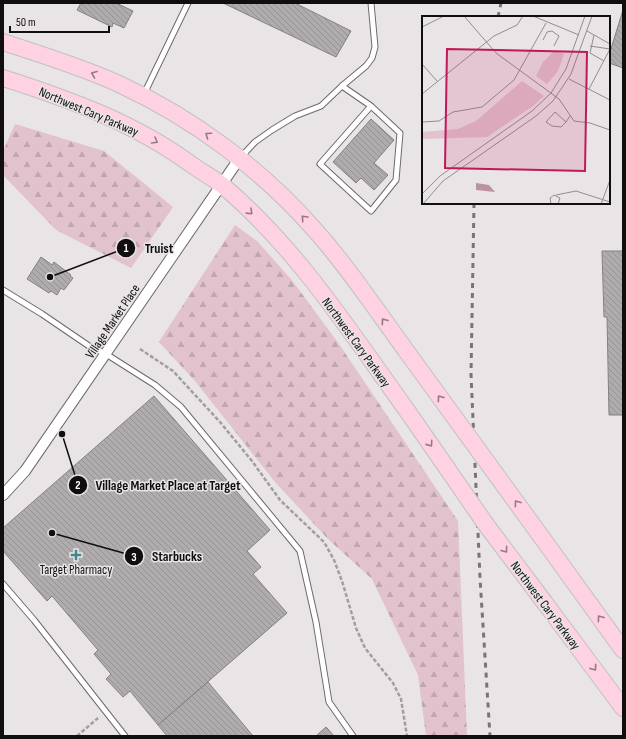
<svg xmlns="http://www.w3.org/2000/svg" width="626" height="739" font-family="'Sofia Sans Condensed',sans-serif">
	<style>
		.forest { fill: url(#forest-firs) }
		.building { fill: url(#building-back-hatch); stroke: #858182 }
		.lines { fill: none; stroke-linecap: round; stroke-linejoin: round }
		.service-casing { stroke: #6e6a6b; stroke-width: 7 }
		.minor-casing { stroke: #6e6a6b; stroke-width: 12 }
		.primary-casing { stroke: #c1c0c1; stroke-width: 18 }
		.path { stroke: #a29e9f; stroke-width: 2.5; stroke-dasharray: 4 2; stroke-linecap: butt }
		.service { stroke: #fff; stroke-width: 5 }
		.minor { stroke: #fff; stroke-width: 10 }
		.primary { stroke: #ffd2e3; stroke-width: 16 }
		.rail { stroke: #797577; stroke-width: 3; stroke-dasharray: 5 5; stroke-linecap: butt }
		.primary-bridge-casing { stroke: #c1c0c1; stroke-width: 18; stroke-linecap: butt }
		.primary-bridge { stroke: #ffd2e3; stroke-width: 16 }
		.oneway { stroke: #937a84 }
		.poi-dot { fill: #40878f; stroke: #e9e4e6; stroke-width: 1.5 }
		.labels { text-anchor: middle; stroke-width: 3; stroke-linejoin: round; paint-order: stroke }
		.street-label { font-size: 13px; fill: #100e0f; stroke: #e9e4e6 }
		.poi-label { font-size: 13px; fill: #100e0f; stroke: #e9e4e6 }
		.inset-road { fill: none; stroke: #928e90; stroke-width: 1 }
		.view { fill: #c2185b; fill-opacity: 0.15; stroke: #c2185b; stroke-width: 2 }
		.inset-edge { fill: none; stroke: #100e0f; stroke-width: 2 }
		.leader { fill: none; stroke: #100e0f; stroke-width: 1.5 }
		.callout-dot { fill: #100e0f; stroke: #e9e4e6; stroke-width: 1.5 }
		.mark-label { font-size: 12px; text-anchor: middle; font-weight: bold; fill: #fff }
		.callout-label { font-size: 14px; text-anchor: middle; font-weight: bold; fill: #100e0f; stroke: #e9e4e6; stroke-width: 3; stroke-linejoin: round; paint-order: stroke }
	</style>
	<defs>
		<pattern id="forest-firs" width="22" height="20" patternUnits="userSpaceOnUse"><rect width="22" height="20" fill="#e1c2cd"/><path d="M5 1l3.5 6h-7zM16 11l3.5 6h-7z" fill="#c0a6af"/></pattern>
		<pattern id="building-back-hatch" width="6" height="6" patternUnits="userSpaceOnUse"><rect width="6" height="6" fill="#b0acad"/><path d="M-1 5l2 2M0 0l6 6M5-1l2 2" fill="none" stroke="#969394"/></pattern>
	</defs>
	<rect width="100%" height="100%" fill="#e9e4e6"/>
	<g class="forest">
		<path d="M15 124 104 151 173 207 131 268 56 230 3 175V151Z"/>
		<path d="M235 225 257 241 291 279 339 344 458 521 467 736H426L418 675 372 579 328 539 275 482 195 381 159 342Z"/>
	</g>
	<g class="building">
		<path d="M81 3H116L133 11 124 28 113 23 112 27 77 10Z"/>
		<path d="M223 3H295L351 31 336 57Z"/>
		<path d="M623 10V68L609 63V55Z"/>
		<path d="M371 119 394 140 374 163 388 175 374 190 361 178 356 183 333 162Z"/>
		<path d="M602 251H623V415H609L607 317H604Z"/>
		<path d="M41 257 52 265 54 262 71 275 70 276 73 278 64 290 61 288 57 295 51 291 49 293 27 279Z"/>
		<path d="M154 396 270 530 247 551 261 567 253 574 287 613 158 725 130 691 123 697 106 679 111 674 94 654 98 650 52 596 47 601 3 551V528Z"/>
		<path d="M208 682 253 736H167L158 725Z"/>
		<path d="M326 727 334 736H316Z"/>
	</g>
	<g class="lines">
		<g class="service-casing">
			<g id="service">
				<path d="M342 86 371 106 320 164 371 211 396 180 400 133 371 106"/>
				<path d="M144 94 188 3"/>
				<path d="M241 157 255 142 272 130 295 116 321 106 342 86 366 66 372 58 375 47 371 3"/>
				<path d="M3 290 42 314 89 346 106 354 155 385 181 407 300 551 316 622 329 702 353 736"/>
				<path d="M3 584 34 620 125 736"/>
			</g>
		</g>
		<g class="minor-casing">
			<path id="minor" d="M3 495 25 471 239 159"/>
		</g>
		<g class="primary-casing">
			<g id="primary">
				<path d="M3 42C42 55 82 67 119 84 193 118 261 169 314 229 348 267 377 311 407 352"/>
				<path d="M3 78C69 99 135 123 192 165 202 172 213 178 222 185 298 249 351 333 408 412"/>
				<path d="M540 535 623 650"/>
				<path d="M545 603 623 708"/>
			</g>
		</g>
		<g class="path">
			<path d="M140 349 173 371 220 422 252 461 280 500 324 542 334 560 342 581 356 628 365 648 393 683 401 699 407 736"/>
			<path d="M77 736 98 718"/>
		</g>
		<use href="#service" class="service"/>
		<use href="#minor" class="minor"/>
		<use href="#primary" class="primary"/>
		<g class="rail">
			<path d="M498 17 501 3"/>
			<path d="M474 203 471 374 480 578 490 736"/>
		</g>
		<g class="primary-bridge-casing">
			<g id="primary-bridge">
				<path d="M407 352 540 535"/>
				<path d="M408 412 487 526 545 603"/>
			</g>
		</g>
		<use href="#primary-bridge" class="primary-bridge"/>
	</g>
	<defs><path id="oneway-chevron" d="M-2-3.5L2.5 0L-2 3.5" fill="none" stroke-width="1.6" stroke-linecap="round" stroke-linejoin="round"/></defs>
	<g class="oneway">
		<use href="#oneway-chevron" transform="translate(94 74) rotate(-159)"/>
		<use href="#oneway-chevron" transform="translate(208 135) rotate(-145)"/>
		<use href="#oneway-chevron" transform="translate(155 141) rotate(30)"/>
		<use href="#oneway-chevron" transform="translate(250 212) rotate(44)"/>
		<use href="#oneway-chevron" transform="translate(304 218) rotate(-133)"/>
		<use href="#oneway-chevron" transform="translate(384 321) rotate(-126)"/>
		<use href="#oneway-chevron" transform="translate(440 398) rotate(-126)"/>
		<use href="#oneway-chevron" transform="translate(430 444) rotate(55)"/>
		<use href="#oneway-chevron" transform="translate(517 503) rotate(-126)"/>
		<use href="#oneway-chevron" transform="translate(505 550) rotate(53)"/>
		<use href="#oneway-chevron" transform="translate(600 618) rotate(-126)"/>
		<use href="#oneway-chevron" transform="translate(594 668) rotate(54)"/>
	</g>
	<path class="poi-dot" d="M74 549h4v4h4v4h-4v4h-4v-4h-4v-4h4z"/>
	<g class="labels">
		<g class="street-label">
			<text transform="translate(89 111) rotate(23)" y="5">Northwest Cary Parkway</text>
			<text transform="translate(112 321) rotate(-56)" y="5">Village Market Place</text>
			<text transform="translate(357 342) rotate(54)" y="5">Northwest Cary Parkway</text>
			<text transform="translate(546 605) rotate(53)" y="5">Northwest Cary Parkway</text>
		</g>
		<g class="poi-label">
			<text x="76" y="574">Target Pharmacy</text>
		</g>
	</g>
	<g transform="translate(422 16)">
		<rect width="188" height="188" fill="#e9e4e6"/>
		<path d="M132 35 142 38 136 55 125 68 114 60 121 46ZM100 65 122 80 111 90 65 121 0 123V116L36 113 54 105Z" fill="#e1c2cd"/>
		<path d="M54 167 67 169 73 176 54 174Z" fill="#b893a0"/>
		<path class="inset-road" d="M42 0 74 37 137 83 152 105 168 107 188 114M111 0 157 19M0 11 22 0M165 15 188 28M172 19 168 37 182 45M121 24 125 16 130 15 137 20 132 30M168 30 188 33M0 48 15 65M147 63 188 84M167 73 188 33M0 78 72 20 95 9 101 0M0 106 17 105 31 96 60 91 92 64 124 7M144 106 139 111 130 110 124 106 133 96 144 106 148 100M0 178 18 160 110 95 129 77 144 53 163 0M134 179 154 175 188 186M1 188 21 165 114 100 131 85 149 58 170 0M129 188 128 182 132 179 138 182 136 188M179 188 188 164"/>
		<path class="view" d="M25 33 165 36 163 155 23 152Z"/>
		<rect width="188" height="188" class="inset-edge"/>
	</g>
	<path class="leader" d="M50 277L126 248M62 434L78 485M52 533L134 556"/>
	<g class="callout-dot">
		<circle cx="50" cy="277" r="4"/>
		<circle cx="62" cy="434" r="4"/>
		<circle cx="52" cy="533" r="4"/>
		<circle cx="126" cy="248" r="10"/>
		<circle cx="78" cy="485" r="10"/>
		<circle cx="134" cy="556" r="10"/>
	</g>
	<g class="mark-label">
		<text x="126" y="252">1</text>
		<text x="78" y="489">2</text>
		<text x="134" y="561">3</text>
	</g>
	<g class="callout-label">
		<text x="159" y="253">Truist</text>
		<text x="168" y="490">Village Market Place at Target</text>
		<text x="177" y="561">Starbucks</text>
	</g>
	<rect width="626" height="739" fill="none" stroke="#100e0f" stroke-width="8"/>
	<path d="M10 26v6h99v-6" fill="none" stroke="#100e0f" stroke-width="2"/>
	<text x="16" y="26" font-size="12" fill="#100e0f" stroke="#e9e4e6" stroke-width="3" paint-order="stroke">50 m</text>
</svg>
